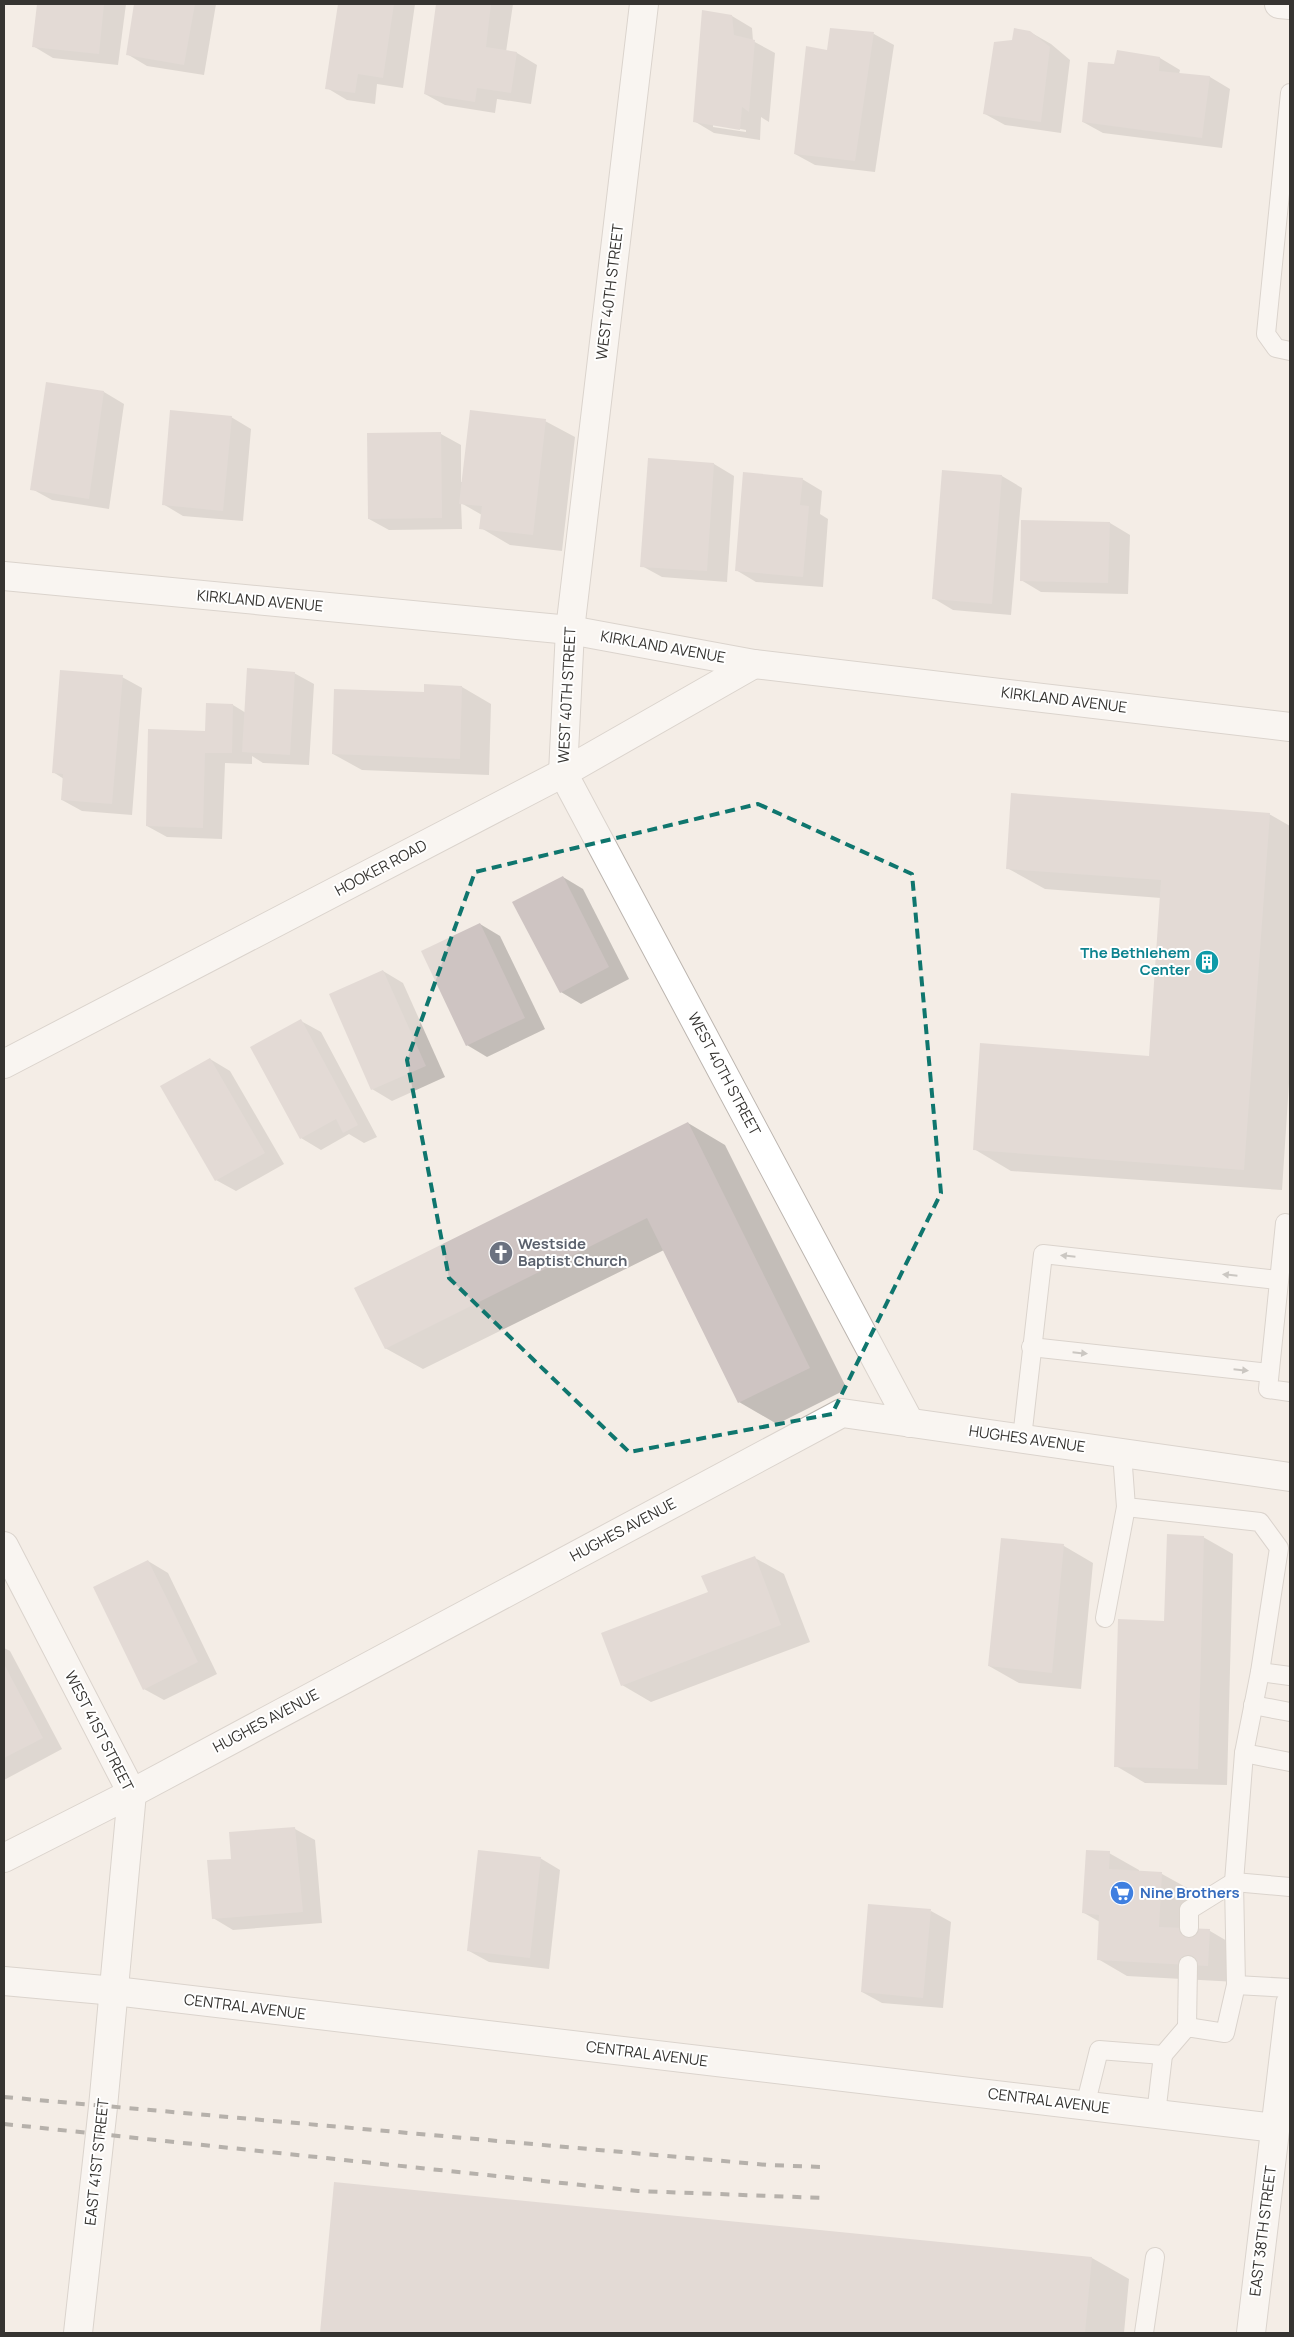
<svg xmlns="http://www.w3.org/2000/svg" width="1294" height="2337" font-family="Manrope,sans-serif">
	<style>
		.shadow { fill: #0003; fill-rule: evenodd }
		.building { fill: #cec4c2 }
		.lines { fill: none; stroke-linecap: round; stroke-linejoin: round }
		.lane-casing { stroke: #bcb5af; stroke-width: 20 }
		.street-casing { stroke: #bcb5af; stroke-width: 30 }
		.secondary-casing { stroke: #bcb5af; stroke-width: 30 }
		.lane { stroke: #fff; stroke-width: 18 }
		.street { stroke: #fff; stroke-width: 28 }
		.secondary { stroke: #fff; stroke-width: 28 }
		.rail { stroke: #6b6864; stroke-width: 4; stroke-dasharray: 9 9; stroke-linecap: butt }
		.oneway { fill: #9a9a98 }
		.marked { fill: none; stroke: #0f766e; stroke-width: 4; stroke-dasharray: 10 6; stroke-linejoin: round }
		.labels { text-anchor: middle; stroke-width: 4; stroke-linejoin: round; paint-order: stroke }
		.street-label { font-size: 15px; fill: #363431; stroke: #fff }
		.culture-label { font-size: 15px; font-weight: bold; fill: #0d838f; stroke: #fff; text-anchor: end }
		.worship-label { font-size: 15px; font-weight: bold; fill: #5b616d; stroke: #fff; text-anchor: start }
		.shop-label { font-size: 15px; font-weight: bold; fill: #366cbe; stroke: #fff; text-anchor: start }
	</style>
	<rect width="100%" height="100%" fill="#f4ede6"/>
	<g class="shadow">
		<path d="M38 4H126L118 65 53 58 33 46Z"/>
		<path d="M136 4H216L204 75 147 66 127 54Z"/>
		<path d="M339 4H415L403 88 377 84 375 104 347 100 327 88Z"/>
		<path d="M438 4H513L506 52 517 53 537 65 531 104 497 99 495 113 445 105 425 94Z"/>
		<path d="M732 16 752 28 753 41 775 53 769 122 761 117 760 140 714 133 694 121ZM713 124 746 130V132L713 127Z"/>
		<path d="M1030 32 1051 44 1070 60 1061 133 1005 125 985 114Z"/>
		<path d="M874 34 894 45 875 172 815 165 795 154 828 51Z"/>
		<path d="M1160 58 1180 70 1179 74 1210 77 1230 89 1222 148 1103 133 1083 122 1115 65Z"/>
		<path d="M47 384 104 392 124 404 109 509 52 500 32 489Z"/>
		<path d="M231 417 251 429 243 521 183 516 163 504Z"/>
		<path d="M545 421 575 437 562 551 510 545 481 528 482 515 461 503 462 529 389 530 369 519 368 434H441L461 445V482H463Z"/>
		<path d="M649 460 714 464 734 476 727 582 662 577 642 566Z"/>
		<path d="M943 472 1002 476 1022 488 1011 615 953 610 933 598Z"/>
		<path d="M802 479 822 491 820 514 828 519 823 587 756 582 736 570Z"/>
		<path d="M1110 523 1130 535 1128 594 1041 592 1021 580Z"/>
		<path d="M294 673 314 684 309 765 263 763 252 756V764L225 763 222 839 167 837 147 826 233 705 246 713Z"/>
		<path d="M122 677 142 688 132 815 82 811 62 800 64 779 53 772Z"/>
		<path d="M462 687 491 704 489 775 362 770 333 754 425 694Z"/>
		<path d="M1269 814 1290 826V1068L1282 1190 1011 1171 974 1149 1150 1057 1161 898 1045 889 1007 868Z"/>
		<path d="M563 877 583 889 629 979 581 1004 561 992Z"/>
		<path d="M480 924 500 936 545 1029 487 1057 467 1045Z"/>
		<path d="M383 971 403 983 445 1077 392 1101 372 1089Z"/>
		<path d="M301 1021 321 1032 377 1137 364 1143 349 1134 321 1150 301 1138Z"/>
		<path d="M210 1059 230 1071 284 1164 236 1191 216 1180Z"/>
		<path d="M688 1123 725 1145 847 1389 777 1424 739 1402 664 1250 423 1369 385 1348Z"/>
		<path d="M1203 1537 1233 1554 1227 1785 1145 1783 1116 1766Z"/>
		<path d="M1002 1540 1064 1546 1093 1563 1081 1689 1019 1683 989 1666Z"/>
		<path d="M755 1558 784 1574 810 1642 651 1702 622 1685 709 1593Z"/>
		<path d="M148 1561 168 1573 217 1674 164 1700 144 1689Z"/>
		<path d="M4 1648 10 1651 62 1749 4 1780Z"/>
		<path d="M295 1829 315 1840 322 1923 233 1930 213 1918 233 1860 230 1834Z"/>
		<path d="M1109 1853 1139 1870V1872L1162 1874 1191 1890 1189 1930 1210 1931 1239 1948 1237 1982 1127 1976 1098 1959 1100 1922 1084 1913Z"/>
		<path d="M540 1858 560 1870 549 1969 489 1962 469 1951Z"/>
		<path d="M931 1911 951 1922 943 2008 882 2003 862 1992Z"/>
		<path d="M335 2183 1092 2258 1129 2279 1124 2333H321Z"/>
	</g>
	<g class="building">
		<path d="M37 4H104L99 54 32 47Z"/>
		<path d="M134 4H195L184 65 126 55Z"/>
		<path d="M338 4H394L383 78 358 74 355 93 325 89Z"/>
		<path d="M436 4H491L486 47 517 52 511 93 477 88 475 102 424 94Z"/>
		<path d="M702 10 732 15 734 35 755 40 749 112 742 107 740 130 693 122Z"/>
		<path d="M830 28 874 32 855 161 794 154 806 46 827 50Z"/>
		<path d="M1014 28 1030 31 1050 47 1041 122 983 114 994 42 1012 40Z"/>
		<path d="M1117 50 1160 57 1159 71 1210 76 1202 138 1082 122 1088 62 1114 64Z"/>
		<path d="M46 382 104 391 89 499 30 490Z"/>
		<path d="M170 410 232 416 223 511 162 505Z"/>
		<path d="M470 410 546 419 533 535 479 529 482 506 459 504Z"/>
		<path d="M441 432 442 518 368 519 367 433Z"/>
		<path d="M648 458 714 463 707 571 640 567Z"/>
		<path d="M942 470 1002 475 992 604 932 599Z"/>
		<path d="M743 472 803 478 800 505 809 506 803 577 735 571Z"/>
		<path d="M1021 520 1110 522 1108 583 1020 581Z"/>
		<path d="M247 668 295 672 290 755 242 752Z"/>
		<path d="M60 670 123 675 112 804 61 800 63 774 52 773Z"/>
		<path d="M424 684 462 686 460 759 332 754 334 689 424 692Z"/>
		<path d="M206 703 233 704 232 753H205L203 828 146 826 148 729 205 731Z"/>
		<path d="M1011 793 1270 813 1244 1170 973 1150 980 1043 1149 1056 1161 880 1006 869Z"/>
		<path d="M563 876 609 967 560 993 512 902Z"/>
		<path d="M480 923 525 1018 466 1046 421 951Z"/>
		<path d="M383 970 426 1066 371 1090 329 994Z"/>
		<path d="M301 1019 358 1125 343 1133 336 1119 300 1139 250 1047Z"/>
		<path d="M210 1058 265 1153 215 1181 160 1086Z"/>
		<path d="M688 1122 810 1368 738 1403 647 1218 385 1349 354 1288Z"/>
		<path d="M1167 1534 1204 1536 1198 1769 1114 1767 1118 1619 1164 1621Z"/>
		<path d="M1001 1538 1064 1544 1052 1673 988 1666Z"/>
		<path d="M755 1556 781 1625 621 1686 601 1633 708 1592 701 1576Z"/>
		<path d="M148 1560 198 1662 143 1690 93 1587Z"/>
		<path d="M4 1664 43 1738 4 1758Z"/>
		<path d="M295 1827 303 1912 212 1919 207 1860 231 1859 229 1832Z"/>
		<path d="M478 1850 541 1857 530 1958 467 1951Z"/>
		<path d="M1086 1850 1110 1851 1109 1869 1162 1872 1159 1927 1210 1929 1208 1966 1097 1960 1099 1915 1082 1913Z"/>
		<path d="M868 1904 931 1909 923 1998 861 1992Z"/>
		<path d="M334 2182 1092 2257 1085 2333H320Z"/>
	</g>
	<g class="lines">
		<g class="lane-casing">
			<g id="lane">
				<path d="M1290 93 1266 334 1276 348 1290 351"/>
				<path d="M1290 1224 1285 1223 1268 1389 1290 1392"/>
				<path d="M1031 1347 1269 1373"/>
				<path d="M1022 1438 1043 1254 1278 1280"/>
				<path d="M1105 1618 1126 1507"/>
				<path d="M1260 1672 1290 1676"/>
				<path d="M1253 1705 1290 1712"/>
				<path d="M1244 1753 1290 1762"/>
				<path d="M1189 1928V1910L1234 1882 1290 1887"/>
				<path d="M1236 1985 1290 1988"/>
				<path d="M1187 2027 1188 1965"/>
				<path d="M1085 2106 1099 2050 1163 2055 1187 2027 1225 2033 1236 1985 1234 1882 1244 1753 1260 1672 1279 1548 1260 1522 1126 1507 1122 1453"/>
				<path d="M1156 2114 1163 2055"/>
				<path d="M1144 2333 1155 2257"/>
			</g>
		</g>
		<g class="street-casing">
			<g id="street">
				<path d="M644 4 570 630 563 773 910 1423"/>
				<path d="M1279 4 1290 5"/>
				<path d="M4 576 570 630 754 664 1290 727"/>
				<path d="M4 1064 563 773 754 664"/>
				<path d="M4 1546 132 1793 103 2107 78 2333"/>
				<path d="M4 1858 132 1793 842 1413 1290 1477"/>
			</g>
		</g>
		<g class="secondary-casing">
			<g id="secondary">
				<path d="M4 1981 115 1991 1275 2128"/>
				<path d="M1251 2333 1290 2004"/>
			</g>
		</g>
		<use href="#lane" class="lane"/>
		<use href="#street" class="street"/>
		<use href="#secondary" class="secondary"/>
		<g class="rail">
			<path d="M4 2097 768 2165 821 2167"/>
			<path d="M4 2124 638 2191 823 2198"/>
		</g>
	</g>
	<defs><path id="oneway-solid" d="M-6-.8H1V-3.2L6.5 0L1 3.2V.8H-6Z" transform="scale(1.25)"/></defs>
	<g class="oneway">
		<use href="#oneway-solid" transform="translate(1068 1256) rotate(-174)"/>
		<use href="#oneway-solid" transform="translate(1230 1275) rotate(-174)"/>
		<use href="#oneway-solid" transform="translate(1080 1353) rotate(6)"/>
		<use href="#oneway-solid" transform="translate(1241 1370) rotate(6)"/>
	</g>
	<path d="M0 0H1294V2337H0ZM758 804 912 874 941 1193 832 1414 629 1452 449 1278 407 1060 475 872Z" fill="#f4ede6" fill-opacity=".55" fill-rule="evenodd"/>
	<path class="marked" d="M758 804 912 874 941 1193 832 1414 629 1452 449 1278 407 1060 475 872Z"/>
	<defs>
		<g id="building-disc" transform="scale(1.25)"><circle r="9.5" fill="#0f9aa8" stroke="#fff"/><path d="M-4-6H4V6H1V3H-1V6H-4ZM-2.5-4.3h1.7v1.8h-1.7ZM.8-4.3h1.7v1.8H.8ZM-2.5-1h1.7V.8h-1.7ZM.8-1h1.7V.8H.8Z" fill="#fff"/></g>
		<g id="church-disc" transform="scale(1.25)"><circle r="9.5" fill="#6b7280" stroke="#fff"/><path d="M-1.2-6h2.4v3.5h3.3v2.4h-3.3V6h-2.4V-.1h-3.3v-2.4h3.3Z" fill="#fff"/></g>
		<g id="supermarket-disc" transform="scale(1.25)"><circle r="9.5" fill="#3f7fe0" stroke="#fff"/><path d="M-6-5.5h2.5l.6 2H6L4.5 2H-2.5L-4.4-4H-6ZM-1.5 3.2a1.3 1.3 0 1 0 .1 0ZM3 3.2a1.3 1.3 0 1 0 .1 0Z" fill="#fff"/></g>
	</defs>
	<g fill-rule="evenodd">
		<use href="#building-disc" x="1207" y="962"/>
		<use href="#church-disc" x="501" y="1253"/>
		<use href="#supermarket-disc" x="1122" y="1893"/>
	</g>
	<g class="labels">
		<g class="street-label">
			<text transform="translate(610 292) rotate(-83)" y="5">WEST 40TH STREET</text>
			<text transform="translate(260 601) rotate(5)" y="5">KIRKLAND AVENUE</text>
			<text transform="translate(663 647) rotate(10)" y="5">KIRKLAND AVENUE</text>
			<text transform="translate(567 695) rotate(-87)" y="5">WEST 40TH STREET</text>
			<text transform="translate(1064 700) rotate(7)" y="5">KIRKLAND AVENUE</text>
			<text transform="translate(381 868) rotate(-28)" y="5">HOOKER ROAD</text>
			<text transform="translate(724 1074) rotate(62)" y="5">WEST 40TH STREET</text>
			<text transform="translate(1027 1439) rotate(8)" y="5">HUGHES AVENUE</text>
			<text transform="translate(623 1530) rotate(-28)" y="5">HUGHES AVENUE</text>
			<text transform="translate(266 1721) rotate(-28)" y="5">HUGHES AVENUE</text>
			<text transform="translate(99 1731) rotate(63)" y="5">WEST 41ST STREET</text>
			<text transform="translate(245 2007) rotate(7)" y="5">CENTRAL AVENUE</text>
			<text transform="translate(647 2054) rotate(7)" y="5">CENTRAL AVENUE</text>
			<text transform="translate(1049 2101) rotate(7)" y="5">CENTRAL AVENUE</text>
			<text transform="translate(97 2162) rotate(-84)" y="5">EAST 41ST STREET</text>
			<text transform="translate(1263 2231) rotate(-83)" y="5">EAST 38TH STREET</text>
		</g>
		<g class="culture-label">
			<text x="1190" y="958">The Bethlehem<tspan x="1190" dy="17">Center</tspan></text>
		</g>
		<g class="worship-label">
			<text x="518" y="1249">Westside<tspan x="518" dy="17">Baptist Church</tspan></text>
		</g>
		<g class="shop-label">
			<text x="1140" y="1898">Nine Brothers</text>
		</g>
	</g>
	<rect width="1294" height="2337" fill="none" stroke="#363431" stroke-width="10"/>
</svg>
